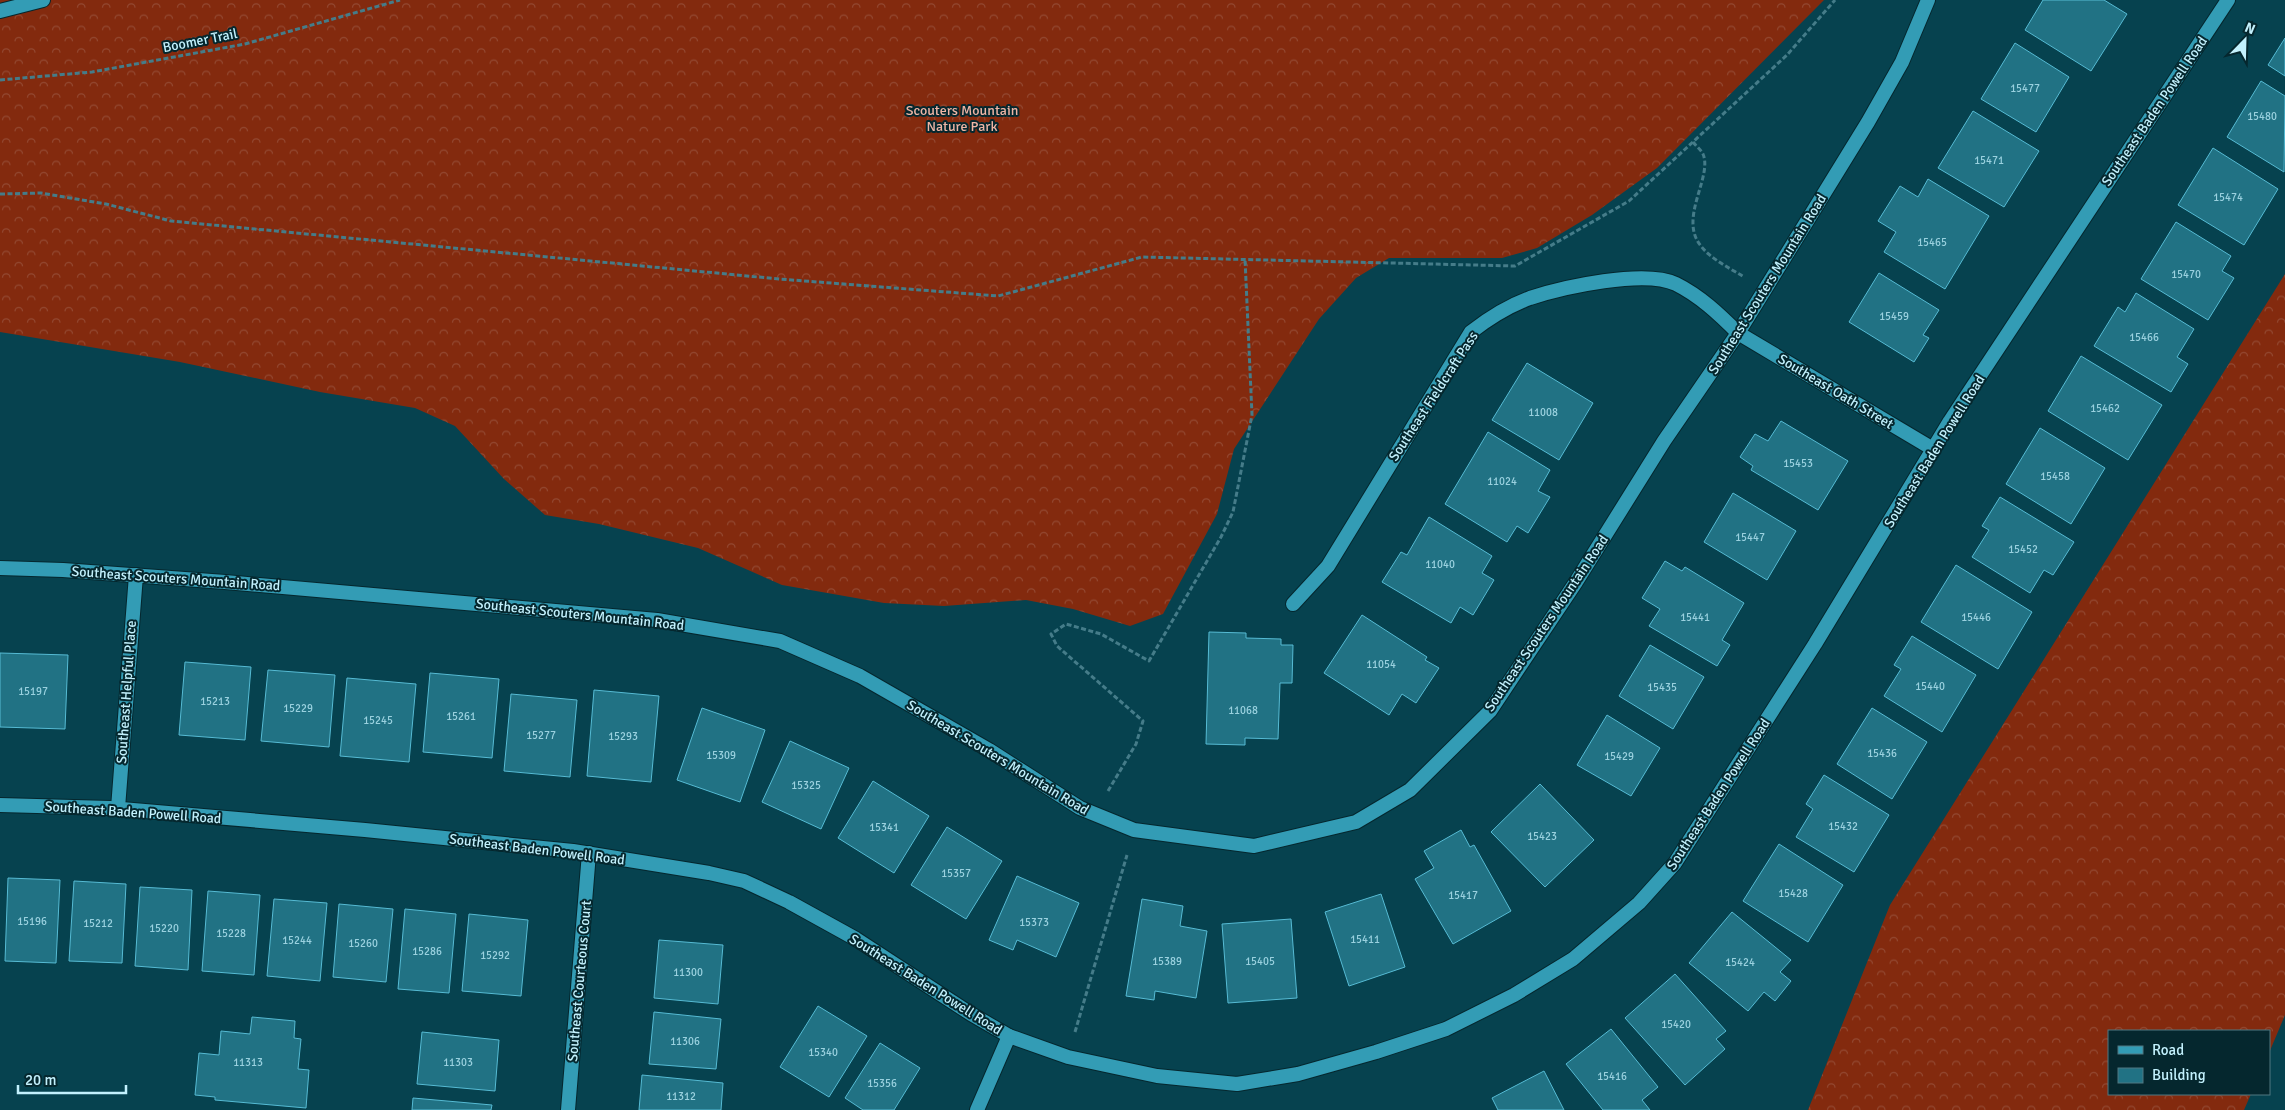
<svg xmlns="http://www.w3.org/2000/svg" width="2285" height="1110" font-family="Signika,sans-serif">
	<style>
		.forest { fill: url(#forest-crowns) }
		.building { fill: #217284; stroke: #56bbd4 }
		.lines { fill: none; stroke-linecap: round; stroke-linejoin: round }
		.service-casing { stroke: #05272e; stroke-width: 16 }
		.minor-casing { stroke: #05272e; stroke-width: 16 }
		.tertiary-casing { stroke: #05272e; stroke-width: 16 }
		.path { stroke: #457c89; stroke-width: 3; stroke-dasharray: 5 2.5; stroke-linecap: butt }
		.service { stroke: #339cb5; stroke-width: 14 }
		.minor { stroke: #339cb5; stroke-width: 14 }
		.tertiary { stroke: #339cb5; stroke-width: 14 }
		.labels { text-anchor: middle; stroke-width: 4; stroke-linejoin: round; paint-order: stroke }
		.number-label { font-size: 11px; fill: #9ad1df }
		.street-label { font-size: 14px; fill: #c3f1fd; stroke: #05272e }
		.park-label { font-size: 14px; fill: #efb5a5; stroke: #05272e }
	</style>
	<defs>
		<pattern id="forest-crowns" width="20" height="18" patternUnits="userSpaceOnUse" patternTransform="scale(1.25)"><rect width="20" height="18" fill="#832a0e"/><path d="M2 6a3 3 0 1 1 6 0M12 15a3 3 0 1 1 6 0" fill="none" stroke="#934932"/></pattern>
	</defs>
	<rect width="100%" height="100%" fill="#06424f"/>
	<g class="forest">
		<path d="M0 0H1824L1657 168 1592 215 1537 248 1502 258H1389L1356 278 1319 319 1234 449 1217 514 1163 614 1130 626 1073 609 1026 600 944 606 884 603 782 585 698 548 599 524 545 515 504 479 455 426 415 408 320 392 180 362 0 332Z"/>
		<path d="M2285 274V1015L2269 1053V1031H2109V1094H2251L2244 1110H1808L1890 905Z"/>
	</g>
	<g class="building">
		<path d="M2043 0H2104L2127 14 2091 71 2025 30Z"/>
		<path d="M2285 38V76L2268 65Z"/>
		<path d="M2015 43 2069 77 2036 132 1981 99Z"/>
		<path d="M2261 81 2285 96 2284 172 2227 137Z"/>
		<path d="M1973 111 2039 151 2004 207 1938 168Z"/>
		<path d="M2213 148 2278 189 2244 245 2178 205Z"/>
		<path d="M1928 179 1989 216 1945 289 1884 252 1896 232 1878 221 1900 186 1918 197Z"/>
		<path d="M2176 222 2231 256 2222 271 2234 278 2208 320 2141 279Z"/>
		<path d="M1879 273 1939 310 1923 335 1929 338 1914 362 1849 322Z"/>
		<path d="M2136 293 2194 329 2177 357 2188 364 2171 392 2094 346 2118 307 2125 312Z"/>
		<path d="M2081 356 2162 405 2128 460 2048 411Z"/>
		<path d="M1527 363 1593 403 1559 460 1492 420Z"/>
		<path d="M1781 421 1848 461 1818 510 1751 470 1753 466 1740 457 1755 434 1768 441Z"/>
		<path d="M2040 428 2105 468 2071 524 2006 484Z"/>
		<path d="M1488 432 1550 470 1538 491 1550 497 1528 533 1517 526 1507 542 1445 504Z"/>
		<path d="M1733 493 1796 531 1767 580 1704 542Z"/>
		<path d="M2000 497 2074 542 2053 575 2044 570 2030 593 1972 557 1989 530 1982 526Z"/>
		<path d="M1429 517 1492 556 1482 573 1494 580 1473 615 1460 607 1451 623 1382 582 1401 552 1407 555Z"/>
		<path d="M1665 561 1682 571 1685 567 1744 603 1722 640 1730 645 1717 666 1649 626 1660 609 1642 598Z"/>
		<path d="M1956 565 2032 612 1998 669 1921 622Z"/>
		<path d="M1362 615 1427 657 1425 660 1439 668 1416 703 1402 694 1389 715 1324 673Z"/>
		<path d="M1209 632 1246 633V638L1281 639V645H1293L1292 683H1280L1278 739 1245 738V745L1206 744Z"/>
		<path d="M1912 636 1976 675 1942 732 1884 696 1901 669 1894 665Z"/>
		<path d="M1650 645 1704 677 1673 729 1619 696Z"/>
		<path d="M0 653 68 655 65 729 0 727Z"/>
		<path d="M185 662 251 667 245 740 179 735Z"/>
		<path d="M268 670 335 675 329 747 261 741Z"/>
		<path d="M430 673 499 679 492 758 423 752Z"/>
		<path d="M347 678 416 684 409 762 340 756Z"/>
		<path d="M594 690 659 696 651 782 587 776Z"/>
		<path d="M511 694 577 700 570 777 504 771Z"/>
		<path d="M702 708 765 730 740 802 677 780Z"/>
		<path d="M1872 708 1927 742 1892 799 1837 764Z"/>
		<path d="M1607 715 1660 748 1631 796 1577 765Z"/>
		<path d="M790 741 849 768 821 829 762 802Z"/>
		<path d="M1824 775 1889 815 1854 872 1796 837 1813 809 1806 804Z"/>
		<path d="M873 781 929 816 894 873 838 838Z"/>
		<path d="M1540 784 1594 840 1545 887 1491 832Z"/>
		<path d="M947 827 1002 861 966 919 911 885Z"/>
		<path d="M1461 830 1470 847 1474 845 1511 911 1453 944 1415 879 1434 868 1424 851Z"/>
		<path d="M1779 844 1843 885 1808 942 1743 901Z"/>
		<path d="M1017 876 1079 903 1056 957 1017 940 1013 950 989 940Z"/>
		<path d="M8 878 60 880 56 963 5 961Z"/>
		<path d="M74 881 126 884 122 963 69 961Z"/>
		<path d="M140 887 192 890 188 970 135 966Z"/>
		<path d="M208 891 260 895 254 975 202 971Z"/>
		<path d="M1381 894 1405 967 1349 986 1325 912Z"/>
		<path d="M274 899 327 903 320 981 267 976Z"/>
		<path d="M1142 899 1183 906 1180 926 1207 931 1196 998 1155 991 1154 1000 1126 996Z"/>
		<path d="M339 904 393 909 386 982 333 977Z"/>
		<path d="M405 909 456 914 449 993 398 989Z"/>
		<path d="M1732 912 1791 960 1780 972 1791 981 1775 1001 1764 992 1748 1011 1689 963Z"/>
		<path d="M469 914 528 920 521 996 462 991Z"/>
		<path d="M1291 919 1297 998 1228 1003 1222 924Z"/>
		<path d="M659 940 723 945 718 1004 654 998Z"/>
		<path d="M1675 974 1726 1031 1716 1039 1725 1049 1685 1085 1625 1018Z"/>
		<path d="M818 1006 867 1036 829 1097 780 1067Z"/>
		<path d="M654 1012 721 1019 716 1069 649 1064Z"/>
		<path d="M252 1017 295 1021 294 1038 301 1039 298 1069 309 1070 306 1108 215 1100V1097L195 1095 199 1053 219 1055 221 1031 250 1034Z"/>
		<path d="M1611 1029 1658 1087 1642 1100 1650 1110H1603L1566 1064Z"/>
		<path d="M422 1032 499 1040 495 1091 417 1084Z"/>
		<path d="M880 1043 920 1068 894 1110H863L845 1098Z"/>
		<path d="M1544 1071 1564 1110H1498L1492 1098Z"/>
		<path d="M642 1075 723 1083 721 1110H639Z"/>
		<path d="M413 1098 492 1105 491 1110H412Z"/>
	</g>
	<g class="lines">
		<g class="service-casing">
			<g id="service">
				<path d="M0 11 43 0"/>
				<path d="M1293 604 1328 566 1471 332C1489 318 1508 306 1530 298 1563 287 1645 269 1676 284 1700 296 1719 314 1738 333"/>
			</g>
		</g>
		<g class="minor-casing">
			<g id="minor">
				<path d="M1738 333 1933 449"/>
				<path d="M0 805 110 808 365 830 573 851 709 873 744 881 789 902 856 939 971 1014 1009 1036 1068 1057 1157 1076 1237 1084 1298 1074 1376 1052 1446 1029 1514 995 1573 959 1639 903 1675 863 1815 644 1950 421 2228 0"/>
				<path d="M118 808 136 575"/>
				<path d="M568 1110 589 853"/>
				<path d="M977 1110 1009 1036"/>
			</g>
		</g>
		<g class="tertiary-casing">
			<path id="tertiary" d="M0 568 63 570 225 582 657 620 780 641 860 676 989 750 1080 808 1134 830 1254 846 1356 822 1410 790 1490 711 1576 582 1664 441 1738 333 1764 291 1868 122 1902 62 1928 0"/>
		</g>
		<g class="path">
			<path d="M0 80 92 72 245 44 400 0"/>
			<path d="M1693 142C1696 146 1701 150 1703 154 1712 175 1684 211 1696 238 1704 256 1728 267 1744 277"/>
			<path d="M0 194 41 193 106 204 171 221 779 279 998 296 1142 257 1515 266 1629 201 1787 55 1835 0"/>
			<path d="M1108 791 1136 744 1143 721 1057 646 1051 634 1066 624 1101 634 1149 661 1221 537 1233 512 1252 415 1245 259"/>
			<path d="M1075 1032 1127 855"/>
		</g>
		<use href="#service" class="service"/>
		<use href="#minor" class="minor"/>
		<use href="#tertiary" class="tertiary"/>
	</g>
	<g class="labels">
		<g class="number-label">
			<text x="2025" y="92">15477</text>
			<text x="2262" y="120">15480</text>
			<text x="1989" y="164">15471</text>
			<text x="2228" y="201">15474</text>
			<text x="1932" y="246">15465</text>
			<text x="2186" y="278">15470</text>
			<text x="1894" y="320">15459</text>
			<text x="2144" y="341">15466</text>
			<text x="2105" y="412">15462</text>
			<text x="1543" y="416">11008</text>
			<text x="1798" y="467">15453</text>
			<text x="2055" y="480">15458</text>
			<text x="1502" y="485">11024</text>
			<text x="1750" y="541">15447</text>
			<text x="2023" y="553">15452</text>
			<text x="1440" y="568">11040</text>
			<text x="1695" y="621">15441</text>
			<text x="1976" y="621">15446</text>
			<text x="1381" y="668">11054</text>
			<text x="1930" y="690">15440</text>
			<text x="1662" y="691">15435</text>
			<text x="33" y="695">15197</text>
			<text x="215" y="705">15213</text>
			<text x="298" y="712">15229</text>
			<text x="1243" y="714">11068</text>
			<text x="461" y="720">15261</text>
			<text x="378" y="724">15245</text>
			<text x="541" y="739">15277</text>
			<text x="623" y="740">15293</text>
			<text x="1882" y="757">15436</text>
			<text x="721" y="759">15309</text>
			<text x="1619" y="760">15429</text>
			<text x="806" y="789">15325</text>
			<text x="1843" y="830">15432</text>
			<text x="884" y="831">15341</text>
			<text x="1542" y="840">15423</text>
			<text x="956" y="877">15357</text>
			<text x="1793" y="897">15428</text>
			<text x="1463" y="899">15417</text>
			<text x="32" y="925">15196</text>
			<text x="1034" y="926">15373</text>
			<text x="98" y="927">15212</text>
			<text x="164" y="932">15220</text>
			<text x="231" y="937">15228</text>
			<text x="1365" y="943">15411</text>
			<text x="297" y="944">15244</text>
			<text x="363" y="947">15260</text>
			<text x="427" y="955">15286</text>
			<text x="495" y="959">15292</text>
			<text x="1167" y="965">15389</text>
			<text x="1260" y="965">15405</text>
			<text x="1740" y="966">15424</text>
			<text x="688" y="976">11300</text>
			<text x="1676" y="1028">15420</text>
			<text x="685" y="1045">11306</text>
			<text x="823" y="1056">15340</text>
			<text x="248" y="1066">11313</text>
			<text x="458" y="1066">11303</text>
			<text x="1612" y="1080">15416</text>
			<text x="882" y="1087">15356</text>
			<text x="681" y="1100">11312</text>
		</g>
		<g class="street-label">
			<text transform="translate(200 40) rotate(-11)" y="5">Boomer Trail</text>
			<text transform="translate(2154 111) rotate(-56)" y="5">Southeast Baden Powell Road</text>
			<text transform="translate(1767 284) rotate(-58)" y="5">Southeast Scouters Mountain Road</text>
			<text transform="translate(1836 391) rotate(31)" y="5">Southeast Oath Street</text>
			<text transform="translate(1433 396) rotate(-57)" y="5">Southeast Fieldcraft Pass</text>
			<text transform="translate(1934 451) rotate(-58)" y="5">Southeast Baden Powell Road</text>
			<text transform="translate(176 578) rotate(4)" y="5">Southeast Scouters Mountain Road</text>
			<text transform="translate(580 614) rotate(6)" y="5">Southeast Scouters Mountain Road</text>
			<text transform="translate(1546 623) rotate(-56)" y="5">Southeast Scouters Mountain Road</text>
			<text transform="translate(126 692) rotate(-86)" y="5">Southeast Helpful Place</text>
			<text transform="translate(998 757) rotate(31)" y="5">Southeast Scouters Mountain Road</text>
			<text transform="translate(1718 794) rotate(-57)" y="5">Southeast Baden Powell Road</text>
			<text transform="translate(133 812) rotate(4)" y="5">Southeast Baden Powell Road</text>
			<text transform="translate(537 849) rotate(7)" y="5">Southeast Baden Powell Road</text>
			<text transform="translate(579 981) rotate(-85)" y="5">Southeast Courteous Court</text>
			<text transform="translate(926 984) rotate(32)" y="5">Southeast Baden Powell Road</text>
		</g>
		<g class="park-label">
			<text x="962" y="115">Scouters Mountain<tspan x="962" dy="16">Nature Park</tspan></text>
		</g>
	</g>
	<rect x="2108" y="1030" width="162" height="65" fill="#05272e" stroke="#517881"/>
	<rect x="2118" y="1046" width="25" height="8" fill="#339cb5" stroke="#517881"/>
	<text x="2152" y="1055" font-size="15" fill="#c3f1fd">Road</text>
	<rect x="2118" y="1068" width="25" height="15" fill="#217284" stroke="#517881"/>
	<text x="2152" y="1080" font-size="15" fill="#c3f1fd">Building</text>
	<g transform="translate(2245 40) rotate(23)" stroke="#05272e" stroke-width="4" paint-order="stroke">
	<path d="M0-4L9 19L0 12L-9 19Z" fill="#c3f1fd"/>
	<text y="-8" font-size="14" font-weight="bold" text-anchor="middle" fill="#c3f1fd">N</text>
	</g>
	<path d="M18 1085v8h108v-8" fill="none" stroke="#c3f1fd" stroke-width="2.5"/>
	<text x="25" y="1085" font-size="15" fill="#c3f1fd" stroke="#05272e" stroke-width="4" paint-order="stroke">20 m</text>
</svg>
